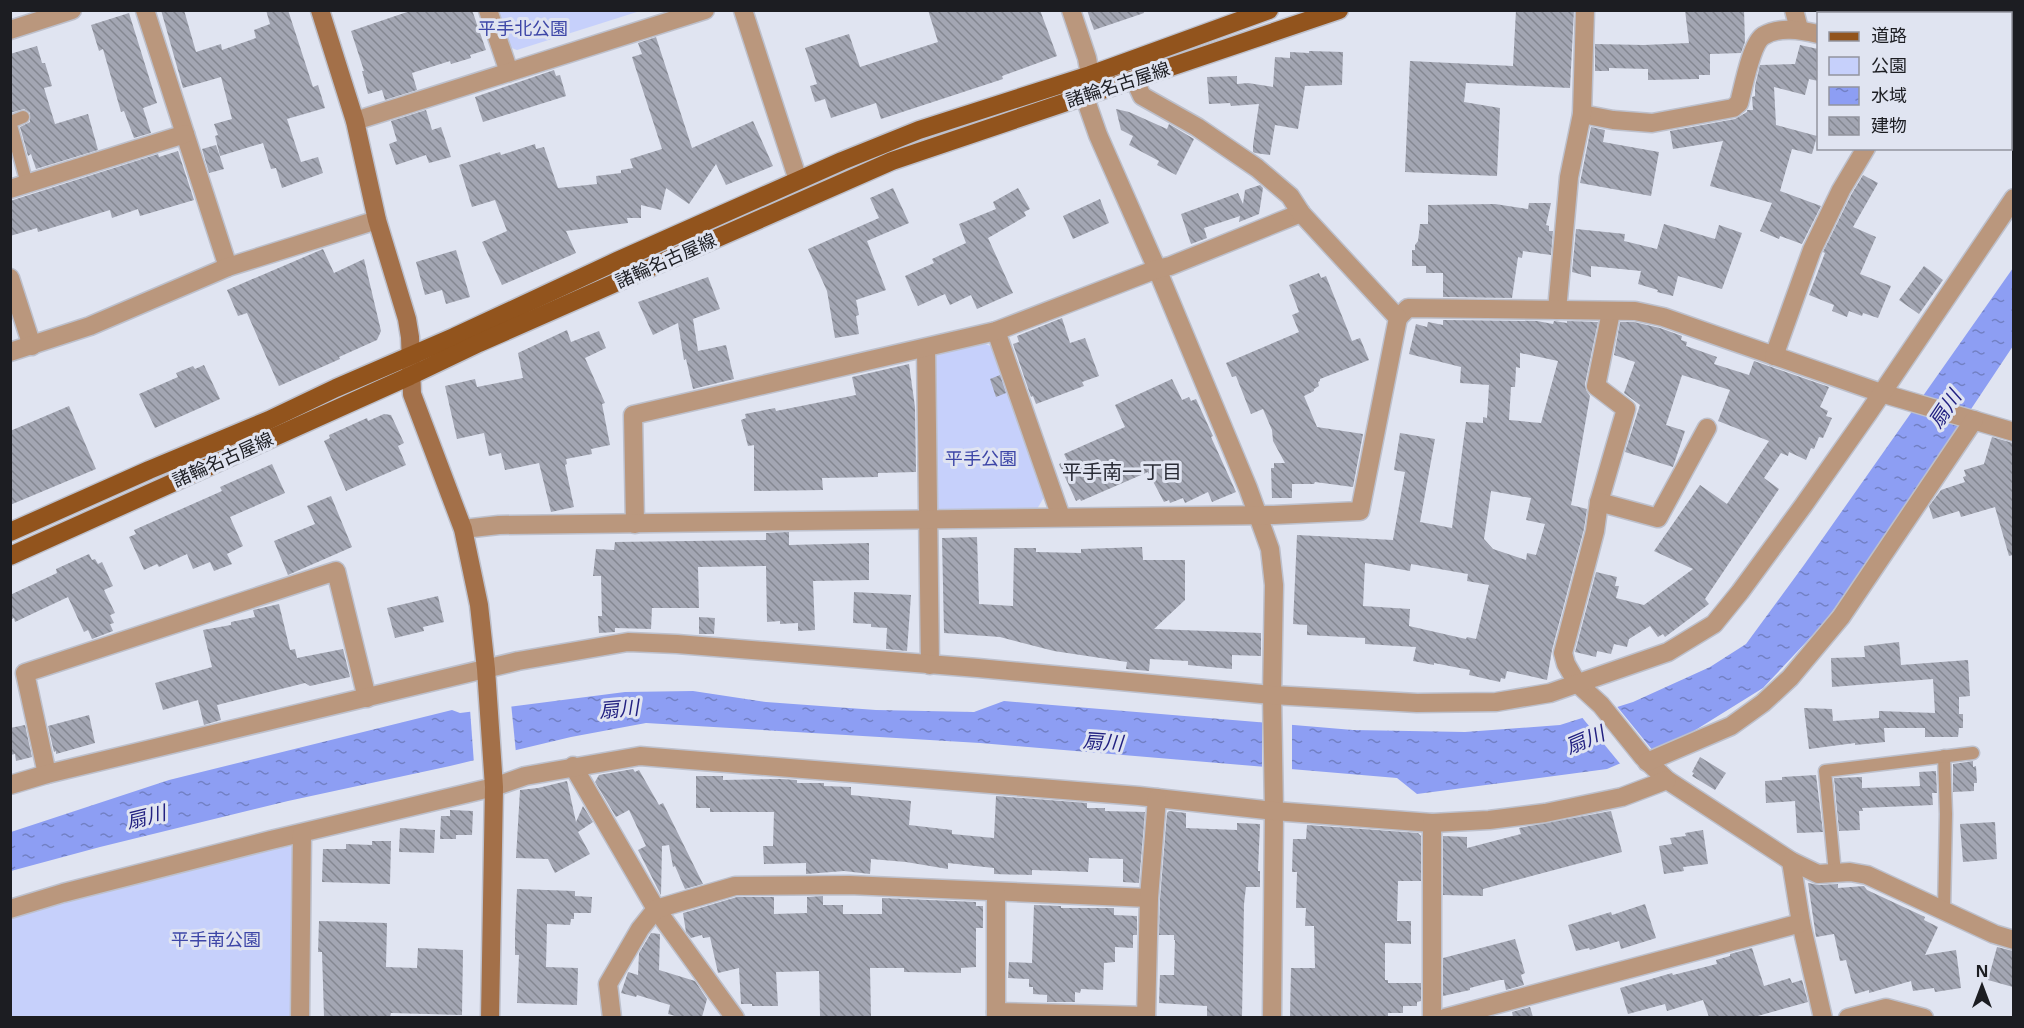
<svg xmlns="http://www.w3.org/2000/svg" width="2024" height="1028" font-family="'Open Sans','Noto Sans JP',sans-serif">
	<style>
		.park { fill: #c6d0fb }
		.water { fill: url(#water-ripples) }
		.pier { fill: #e0e4f1 }
		.building { fill: url(#building-back-hatch); fill-rule: evenodd }
		.lines { fill: none; stroke-linecap: round; stroke-linejoin: round }
		.lane-casing { stroke: #bdc0cc; stroke-width: 15 }
		.street-casing { stroke: #bdc0cc; stroke-width: 21 }
		.secondary-casing { stroke: #bdc0cc; stroke-width: 21 }
		.primary-casing { stroke: #bdc0cc; stroke-width: 21 }
		.lane { stroke: #ba977d; stroke-width: 12 }
		.street { stroke: #ba977d; stroke-width: 18 }
		.secondary { stroke: #a37049; stroke-width: 18 }
		.primary { stroke: #92541d; stroke-width: 18 }
		.labels { text-anchor: middle; stroke-width: 6; stroke-linejoin: round; paint-order: stroke }
		.park-label { font-size: 18px; fill: #3d46a7; stroke: #e0e4f1 }
		.street-label { font-size: 18px; fill: #1c1d22; stroke: #e0e4f1 }
		.water-label { font-size: 20px; font-style: italic; fill: #222181; stroke: #e0e4f1 }
		.neighbourhood-label { font-size: 20px; fill: #2a2c36; stroke: #e0e4f1 }
	</style>
	<defs>
		<pattern id="water-ripples" width="26" height="14" patternUnits="userSpaceOnUse" patternTransform="scale(1.5)"><rect width="26" height="14" fill="#8d9ef3"/><path d="M2 4q2-2 4 0t4 0M15 11q2-2 4 0t4 0" fill="none" stroke="#7280c4"/></pattern>
		<pattern id="building-back-hatch" width="6" height="6" patternUnits="userSpaceOnUse" patternTransform="scale(1.5)"><rect width="6" height="6" fill="#a3a6b3"/><path d="M-1 5l2 2M0 0l6 6M5-1l2 2" fill="none" stroke="#848791"/></pattern>
	</defs>
	<rect width="100%" height="100%" fill="#e0e4f1"/>
	<g class="park">
		<path d="M497 11H640L517 50 509 47Z"/>
		<path d="M981 342 995 348 1046 494 1037 509 940 511 932 503 931 360 939 352Z"/>
		<path d="M291 846 296 851 293 1017 11 1018V913L115 883Z"/>
	</g>
	<path class="water" d="M2013 268V346L1884 540 1824 623 1763 688 1689 734 1607 769 1417 794 1397 778 980 743 646 723 571 737 450 766 288 801 100 847 11 871V832L169 780 452 710 460 713 625 692 693 691 766 702 876 710 974 712 1004 701 1353 730 1465 732 1560 725 1633 702 1710 667 1746 644 1804 565Z"/>
	<g class="pier">
		<path d="M511 703 516 753 474 764 470 709Z"/>
		<path d="M1615 704 1654 752 1622 766 1580 715Z"/>
		<path d="M1262 719 1292 721V772L1262 769Z"/>
	</g>
	<g class="building">
		<path d="M161 10H184L196 52 221 44 222 50 256 38 254 30 270 24 266 10H288L313 87 318 85 325 108 287 119 301 162 318 157 323 173 282 188 276 168 271 169 263 143 220 156 215 136 218 135 214 124 232 119 221 77 183 88Z"/>
		<path d="M413 10H472L486 50 470 55 471 58 451 64 450 61 412 73 417 90 385 100 382 90 368 94 362 71H364L351 31Z"/>
		<path d="M928 10H1040L1057 56 1002 76 1003 79 881 119 876 103 831 118 825 99 815 102 810 86 817 84 805 48 849 34 860 67 938 42Z"/>
		<path d="M1087 10H1143L1144 13 1094 30Z"/>
		<path d="M1516 10H1574L1570 88 1466 83 1464 102 1500 108 1497 176 1405 172 1410 61 1513 66Z"/>
		<path d="M1685 10H1744L1745 42 1741 53 1710 54V75H1699V79L1648 80V69L1609 68V71H1595V44L1644 45 1689 43Z"/>
		<path d="M129 13 157 103 143 108 151 133 134 138 124 111 121 112 103 49 99 51 91 25Z"/>
		<path d="M656 37 692 148 753 121 773 166 726 185 716 164 689 204 666 188 661 210 641 205V218H627L628 223 566 231 576 253 502 285 482 242 507 231 495 200 472 207 459 165 500 152 501 155 535 144 536 149 544 147 558 188 597 184 596 176 621 173V170L633 168 630 159 662 149 632 57 642 54 638 43Z"/>
		<path d="M1800 45 1818 49V81L1809 79 1805 95 1774 87 1776 125 1817 136 1812 154 1792 149 1780 191 1821 206 1802 244 1780 236 1779 239 1760 231 1772 203 1710 186 1723 141 1673 149 1670 131 1735 119 1747 112V110H1753L1752 97 1755 96V86L1760 65 1795 64Z"/>
		<path d="M37 46 42 63H45L52 86 44 88 55 124 88 114 98 150 36 169 31 154 28 156 20 127 30 122V113L24 109 10 113V54Z"/>
		<path d="M1309 51 1343 52 1342 85 1305 86 1298 129 1275 125 1270 155 1255 153 1253 152V145L1259 104 1231 106 1230 103 1209 104 1207 77 1237 76V84L1248 83 1273 87 1275 57 1290 58V52L1309 53Z"/>
		<path d="M554 70 556 76 560 75 566 96 483 122 475 97Z"/>
		<path d="M1116 109 1129 112 1167 129 1169 124 1194 139 1176 175 1157 165 1159 161 1129 145 1133 136 1121 130Z"/>
		<path d="M426 110 432 130 441 127 451 157 429 163 426 155 396 165 389 144 397 141 391 121Z"/>
		<path d="M1591 127 1605 130 1603 142 1659 152 1651 196 1580 183Z"/>
		<path d="M216 145 224 169 209 173 202 149Z"/>
		<path d="M178 151 194 200 140 216 138 209 112 218 110 210 38 232 37 228 10 236V201L158 154 159 157Z"/>
		<path d="M1863 175 1878 183 1853 227 1876 237 1860 274 1891 286 1878 318 1863 313 1862 316 1849 311 1847 317 1832 311 1834 305 1809 295 1825 253 1823 252 1851 195Z"/>
		<path d="M1260 185 1263 188 1259 214 1239 222 1240 216 1204 228 1207 238 1191 244 1181 214 1238 193 1243 204 1245 190Z"/>
		<path d="M893 188 909 223 867 241 886 290 856 300 859 315 856 316 859 334 835 338 827 291 808 249 879 218 870 198Z"/>
		<path d="M1018 188 1030 209 1024 212 1026 216 988 238 1013 293 977 309 971 295 950 305 945 294 918 306 905 276 934 263 932 259 966 243 959 224 996 209 993 202Z"/>
		<path d="M1100 199 1109 223 1073 239 1063 216Z"/>
		<path d="M1529 203H1551L1546 225 1549 226V231H1553L1551 255 1523 251 1522 258 1518 257 1512 298 1443 297V273H1426V266H1412V250H1415V245L1418 241 1420 224H1428V205L1495 204 1528 209Z"/>
		<path d="M1664 224 1715 239 1719 225 1742 233 1722 289 1678 276 1673 296 1657 292 1658 290 1638 284 1641 271 1591 266V277L1572 272 1576 229 1625 234 1624 241 1657 249Z"/>
		<path d="M323 249 334 273 364 259 381 331 377 340 339 357 340 359 279 386 247 313 238 316 227 290Z"/>
		<path d="M456 250 470 297 446 304 442 290 425 295 416 262Z"/>
		<path d="M1924 266 1943 280 1919 314 1899 300Z"/>
		<path d="M1319 273 1321 278 1326 276 1352 341 1360 338 1369 360 1320 379V381L1318 382 1319 386 1314 389V391L1304 396 1317 427 1363 434 1353 487 1315 482 1314 484H1292V498H1272L1271 468H1274V463H1285L1273 441 1272 430 1263 409 1251 414 1236 376 1232 377 1226 363 1299 332 1292 315 1299 312 1289 285Z"/>
		<path d="M708 277 720 309 693 319 698 351 726 345 734 379 693 389 686 359 684 360 678 323 653 335 638 302Z"/>
		<path d="M1062 318 1070 343 1085 338 1099 376 1082 382 1084 386 1036 404 1033 396 1031 397 1013 344 1019 342 1017 336Z"/>
		<path d="M1443 320 1537 321 1553 324 1554 321 1567 323V321L1598 322 1585 384 1586 390 1590 396 1571 505 1587 509 1584 529 1552 650 1547 680 1507 671 1505 679 1501 678 1500 682 1478 677 1469 675 1470 670 1434 663V665L1413 661 1416 647 1365 644V638L1307 635V625L1293 624 1297 535 1393 540 1405 472 1394 470 1400 433 1435 439 1420 522 1452 528 1466 422 1483 423V417L1487 418 1489 385 1460 383 1461 367 1409 354 1416 324 1427 327 1428 322 1443 325ZM1520 353 1558 361 1541 423 1509 420 1511 387H1515L1516 367 1520 368ZM1491 491 1531 498 1526 520 1545 524 1536 555 1527 553 1526 560 1493 549 1484 539ZM1365 563 1410 571 1411 564 1468 574 1467 581 1489 585 1476 639 1467 637 1466 639 1409 626 1410 609 1363 606Z"/>
		<path d="M1620 322H1634L1660 328 1682 336 1681 340 1687 342 1686 346 1717 357 1714 364 1749 375 1754 361 1829 387 1820 407 1828 411 1826 416 1832 418 1823 438 1819 437 1814 449 1811 448 1806 460 1789 452 1788 456 1781 453 1764 478 1779 489 1705 599 1709 604 1665 637 1663 634 1658 637 1650 626 1629 639 1627 647 1614 644 1611 654 1597 651 1596 657 1575 652 1596 572 1617 577 1615 586H1619L1616 598 1644 605 1693 569 1654 551 1700 485 1727 504 1769 441 1718 421 1730 390 1682 375 1666 425 1685 431 1673 467 1625 452 1640 405 1624 393 1635 362 1614 355Z"/>
		<path d="M567 330 571 342 599 331 606 348 585 358 605 403 602 404 610 445 591 449 592 454 566 459 567 464 565 465 574 507 551 512 539 463 505 470 501 453 489 456 484 433 457 439 445 386 475 379 477 387 523 378 518 353Z"/>
		<path d="M909 364 915 407 916 472 878 473V477L822 478 823 490 754 491V445L748 446 741 420 746 418 745 414 775 408 776 411 856 395 852 377Z"/>
		<path d="M204 365 220 399 155 428 139 394 178 377 176 373 193 366 195 369Z"/>
		<path d="M1000 375 1006 393 996 397 990 379Z"/>
		<path d="M1172 379 1182 400 1189 397 1191 401 1196 399 1213 436 1211 437 1236 492 1212 502 1208 492 1185 503 1183 498 1170 503 1169 500 1164 502 1148 472 1081 501 1080 499 1076 501 1059 464 1067 460 1064 454 1125 427 1115 405Z"/>
		<path d="M69 406 96 469 10 505V431Z"/>
		<path d="M384 414 391 415 404 443 398 446 406 465 346 491 324 441 330 438 329 435 367 418 368 421Z"/>
		<path d="M1992 437 2013 443V555L2009 556 1995 507 1961 517 1959 511 1933 519 1929 506 1941 490 1965 482 1963 477 1966 476 1964 470 1984 464Z"/>
		<path d="M272 464 285 493 230 517 243 546 227 554 232 564 214 571 210 562 193 569 187 554 159 567 157 564 144 570 129 537 136 534 134 530 222 491 220 487Z"/>
		<path d="M331 496 352 547 288 575 274 541 315 524 307 506Z"/>
		<path d="M789 532V545L869 543V580L813 581 815 630 798 631V623L780 624V621L767 622 766 566 698 567 699 608H652L651 629 615 628V632L599 633 598 616H602L601 576H593L596 549 614 550 615 542 766 540V533Z"/>
		<path d="M977 537 979 604 1013 606 1014 548H1036V552L1081 553V549L1142 547 1143 560H1185V600L1154 629 1261 633V656L1232 655V669L1188 665V661L1150 659 1149 671 1126 669 1127 662 1054 651 1000 637 944 633 942 538Z"/>
		<path d="M89 554 92 560 95 559 98 564 102 562 113 586 104 590 115 613 110 615 114 623 110 624 113 631 92 639 88 630 84 632 68 597 15 622 14 618 10 620V595L57 573 56 569Z"/>
		<path d="M854 592 911 595 907 651 886 649 887 628 871 627V624L853 623Z"/>
		<path d="M438 596 444 622 423 627 424 631 395 638 387 608Z"/>
		<path d="M279 604 290 650 295 649 297 658 343 649 350 677 310 686 305 683 217 705 221 720 204 725 198 700 163 710 155 683 212 667 203 630 231 625V622L255 617 253 610Z"/>
		<path d="M699 617 715 618 714 634H699Z"/>
		<path d="M1899 642 1901 665 1968 660 1970 696 1959 697V714H1963V728H1959L1958 737H1925V728H1884L1885 742 1855 745V743L1809 749 1804 708 1832 709 1833 721 1879 718V711L1935 713 1933 679 1832 687 1831 658 1865 657 1864 646Z"/>
		<path d="M89 715 95 743 56 754V751L54 752 48 726Z"/>
		<path d="M25 725 32 757 16 761 15 754 10 755V728Z"/>
		<path d="M1700 757 1726 773 1715 790 1692 776 1694 773 1692 772Z"/>
		<path d="M1973 761V767L1976 766 1977 783H1974V791L1953 792V764Z"/>
		<path d="M633 769 635 772 639 770 659 805 663 803 703 884 685 889 675 866 673 867 669 845 662 846 661 895 638 850 646 846 629 810 616 817 595 782 599 775Z"/>
		<path d="M1936 771 1937 793H1932L1933 805 1862 808 1863 811H1859L1860 830 1839 831 1834 778 1862 777V788L1920 786 1919 772Z"/>
		<path d="M1816 775 1823 832 1797 833 1795 801 1766 803 1765 781 1782 780V777Z"/>
		<path d="M696 776H723V780L780 779 797 780V783H824V786L851 787V795L911 801 909 825 952 830V834L994 838 996 796 1087 803V808H1105V811L1145 812 1139 883 1123 882V859L1089 858 1088 872 1032 870V875L994 874V868L948 863V869L906 862 871 859 870 874 844 871 806 874V863L764 864 763 846H773L774 812H710V808H696Z"/>
		<path d="M567 781 576 822 583 806 593 822 578 832 590 854 555 873 548 859 516 858 520 790 538 788Z"/>
		<path d="M450 810 473 811 472 835H456V839H440L441 816H450Z"/>
		<path d="M1169 811 1186 813V828L1237 830V823L1260 824 1258 871H1260V887H1246L1244 904 1242 1017H1207V1006L1159 1003 1160 975H1174L1175 940H1174V935H1159L1160 899 1167 813Z"/>
		<path d="M1611 811 1622 852 1483 889V896L1443 895V836L1467 837V848L1521 834 1519 828 1524 827Z"/>
		<path d="M1995 822 1997 859 1963 862 1960 824Z"/>
		<path d="M1307 825 1418 833 1421 836V881H1398L1397 921H1411V944L1385 943V980H1388V983H1421V1001L1417 1002V1006H1403V1013H1388V1017H1290L1291 968H1315L1314 926H1305L1306 908H1296L1297 872H1292L1293 839H1306Z"/>
		<path d="M400 828 435 830 434 853 399 852Z"/>
		<path d="M1703 830 1708 864 1683 867 1684 871 1664 874 1659 846 1672 844 1670 838 1686 836 1685 833Z"/>
		<path d="M372 841H391L390 884 322 882 323 849H346V844L372 845Z"/>
		<path d="M1808 883 1819 885 1838 884V888L1864 886 1867 890 1925 917 1924 920 1938 927 1925 955 1956 950 1961 988 1935 992 1934 988 1913 991 1911 981 1869 993V990L1855 994 1846 960 1840 961 1834 934 1816 937Z"/>
		<path d="M517 889 575 891V896L592 897 591 913H574V919H571L570 925 547 924 546 967 578 968 577 1005 517 1003 519 955H515V934Z"/>
		<path d="M823 896V905H843V914H882V898L976 902V906H983V928H976V967L961 968V973L904 972V968H870L871 1017H820L819 971 776 972 778 1006H752V1004H741L739 968 718 973 710 937 703 938 702 935 691 938 686 932 683 913 737 897H774V914L807 913V897Z"/>
		<path d="M1645 904 1656 938 1621 949 1619 941 1590 950 1589 948 1576 951 1568 925 1611 912 1612 915Z"/>
		<path d="M1034 905 1061 906V908H1114V915L1137 916V935H1133V948L1115 947V962L1104 963 1103 990 1081 989 1080 993 1075 992V1002H1047V995L1033 994V987H1029V979L1008 978 1009 962 1032 963Z"/>
		<path d="M319 921 387 923 386 967 417 968 418 948 463 950 462 1015 391 1013 390 1017H324L322 952H318Z"/>
		<path d="M651 933 660 934 659 970 695 981 707 999 702 1017H679L668 1014 670 1005 637 995 636 997 621 993 628 972 638 975 639 953Z"/>
		<path d="M1515 939 1525 973 1521 975 1524 985 1506 990 1504 980H1500L1470 988V990L1443 996V958Z"/>
		<path d="M1997 947 2013 951V987L1988 980Z"/>
		<path d="M1752 948 1764 986 1790 978 1792 983 1802 980 1808 1002 1754 1017H1709L1703 1000 1667 1011 1665 1004 1628 1014 1620 988 1672 973 1673 975 1717 964 1716 960 1730 956V954Z"/>
		<path d="M1530 1007 1533 1017H1513L1512 1012Z"/>
	</g>
	<g class="lines">
		<g class="lane-casing">
			<g id="lane">
				<path d="M23 117 13 121 11 125 27 184"/>
				<path d="M1944 756 1946 814 1944 911"/>
				<path d="M1835 873 1825 771 1973 753"/>
			</g>
		</g>
		<g class="street-casing">
			<g id="street">
				<path d="M145 10 228 267"/>
				<path d="M488 10 509 72"/>
				<path d="M743 10 798 180"/>
				<path d="M1071 10 1087 58 1090 75 1084 95 1098 135 1157 269 1248 488 1270 549 1274 585 1272 695 1274 811 1272 1018"/>
				<path d="M1794 10 1799 29"/>
				<path d="M10 30 72 10"/>
				<path d="M2010 31 2014 28"/>
				<path d="M1582 114 1613 120 1652 123 1733 108 1739 103C1743 89 1751 44 1763 36 1779 26 1801 30 1818 34"/>
				<path d="M355 121 705 10"/>
				<path d="M10 189 185 134"/>
				<path d="M10 278 32 346"/>
				<path d="M1557 310 1569 177 1582 114 1585 10"/>
				<path d="M1611 312 1596 386 1626 409 1599 502 1595 531 1563 653 1566 664 1577 683 1601 705 1643 757 1667 780 1791 861 1818 874 1850 872 1867 875 1994 934 2014 940"/>
				<path d="M1398 318 1408 308 1635 311 1663 317 1881 393 2014 432"/>
				<path d="M996 331 1061 517"/>
				<path d="M926 348 930 665"/>
				<path d="M10 352 90 326 228 267 377 220"/>
				<path d="M1774 356 1812 250 1841 190 1866 148"/>
				<path d="M1599 502 1658 518 1707 428"/>
				<path d="M635 524 633 415 996 331 1157 269 1170 266 1301 213"/>
				<path d="M463 529 499 525 1274 515 1360 511 1398 318 1301 213 1290 196 1257 168 1197 127 1142 96 1135 81"/>
				<path d="M1647 762 1731 726 1763 703 1790 678 1841 617 1974 420"/>
				<path d="M573 766 656 909 735 1018"/>
				<path d="M47 774 25 673 336 571 367 698"/>
				<path d="M10 785 47 774 518 661 628 642 677 644 978 668 1272 695 1417 703 1496 702 1550 693 1668 652 1714 624 1740 592 1803 506 1869 412 2014 198"/>
				<path d="M1791 861 1801 923 1823 1018"/>
				<path d="M10 909 63 893 271 840 494 787 525 776 640 756 1139 796 1274 811 1432 823 1489 820 1545 813 1622 797 1667 780"/>
				<path d="M996 1012 1146 1016"/>
				<path d="M300 1018 302 834"/>
				<path d="M612 1018 608 984 640 929 656 909 735 886 849 885 1149 898"/>
				<path d="M996 1018V893"/>
				<path d="M1146 1018 1149 898 1157 798"/>
				<path d="M1432 1018V823"/>
				<path d="M1445 1018 1801 923"/>
				<path d="M1848 1018 1886 1008 1924 1018"/>
			</g>
		</g>
		<g class="secondary-casing">
			<g id="secondary">
				<path d="M320 10 355 121 377 220 407 319 410 337 412 394 463 529 479 605 486 669 494 787 490 1018"/>
				<path d="M2009 10 2014 14"/>
			</g>
		</g>
		<g class="primary-casing">
			<g id="primary">
				<path d="M10 532 149 470 269 420 336 388 454 337 617 261 842 161 919 130 1090 75 1269 10"/>
				<path d="M10 556 410 376 479 343 892 161 1339 10"/>
			</g>
		</g>
		<use href="#lane" class="lane"/>
		<use href="#street" class="street"/>
		<use href="#secondary" class="secondary"/>
		<use href="#primary" class="primary"/>
	</g>
	<g class="labels">
		<g class="park-label">
			<text x="523" y="35">平手北公園</text>
			<text x="981" y="465">平手公園</text>
			<text x="216" y="946">平手南公園</text>
		</g>
		<g class="street-label">
			<text transform="translate(1118 85) rotate(-18)" y="6">諸輪名古屋線</text>
			<text transform="translate(666 261) rotate(-24)" y="6">諸輪名古屋線</text>
			<text transform="translate(223 460) rotate(-24)" y="6">諸輪名古屋線</text>
		</g>
		<g class="water-label">
			<text transform="translate(1945 409) rotate(-56)" y="7">扇川</text>
			<text transform="translate(619 709) rotate(-5)" y="7">扇川</text>
			<text transform="translate(1585 740) rotate(-23)" y="7">扇川</text>
			<text transform="translate(1103 742) rotate(4)" y="7">扇川</text>
			<text transform="translate(146 817) rotate(-14)" y="7">扇川</text>
		</g>
		<g class="neighbourhood-label">
			<text x="1122" y="479">平手南一丁目</text>
		</g>
	</g>
	<rect width="2024" height="1028" fill="none" stroke="#1c1d22" stroke-width="24"/>
	<rect x="1817" y="12" width="195" height="138" fill="#e0e4f1" stroke="#92949e" stroke-width="1.5"/>
	<rect x="1829" y="32" width="30" height="9" fill="#92541d" stroke="#92949e" stroke-width="1.5"/>
	<text x="1871" y="42" font-size="18" fill="#1c1d22">道路</text>
	<rect x="1829" y="57" width="30" height="18" fill="#c6d0fb" stroke="#92949e" stroke-width="1.5"/>
	<text x="1871" y="72" font-size="18" fill="#1c1d22">公園</text>
	<rect x="1829" y="87" width="30" height="18" fill="url(#water-ripples)" stroke="#92949e" stroke-width="1.5"/>
	<text x="1871" y="102" font-size="18" fill="#1c1d22">水域</text>
	<rect x="1829" y="117" width="30" height="18" fill="url(#building-back-hatch)" stroke="#92949e" stroke-width="1.5"/>
	<text x="1871" y="132" font-size="18" fill="#1c1d22">建物</text>
	<g transform="translate(1982 986)" stroke="#e0e4f1" stroke-width="4.5" paint-order="stroke">
	<path d="M0-4.5L10 22L0 15L-10 22Z" fill="#1c1d22"/>
	<text y="-9" font-size="16" font-weight="bold" text-anchor="middle" fill="#1c1d22">N</text>
	</g>
</svg>
